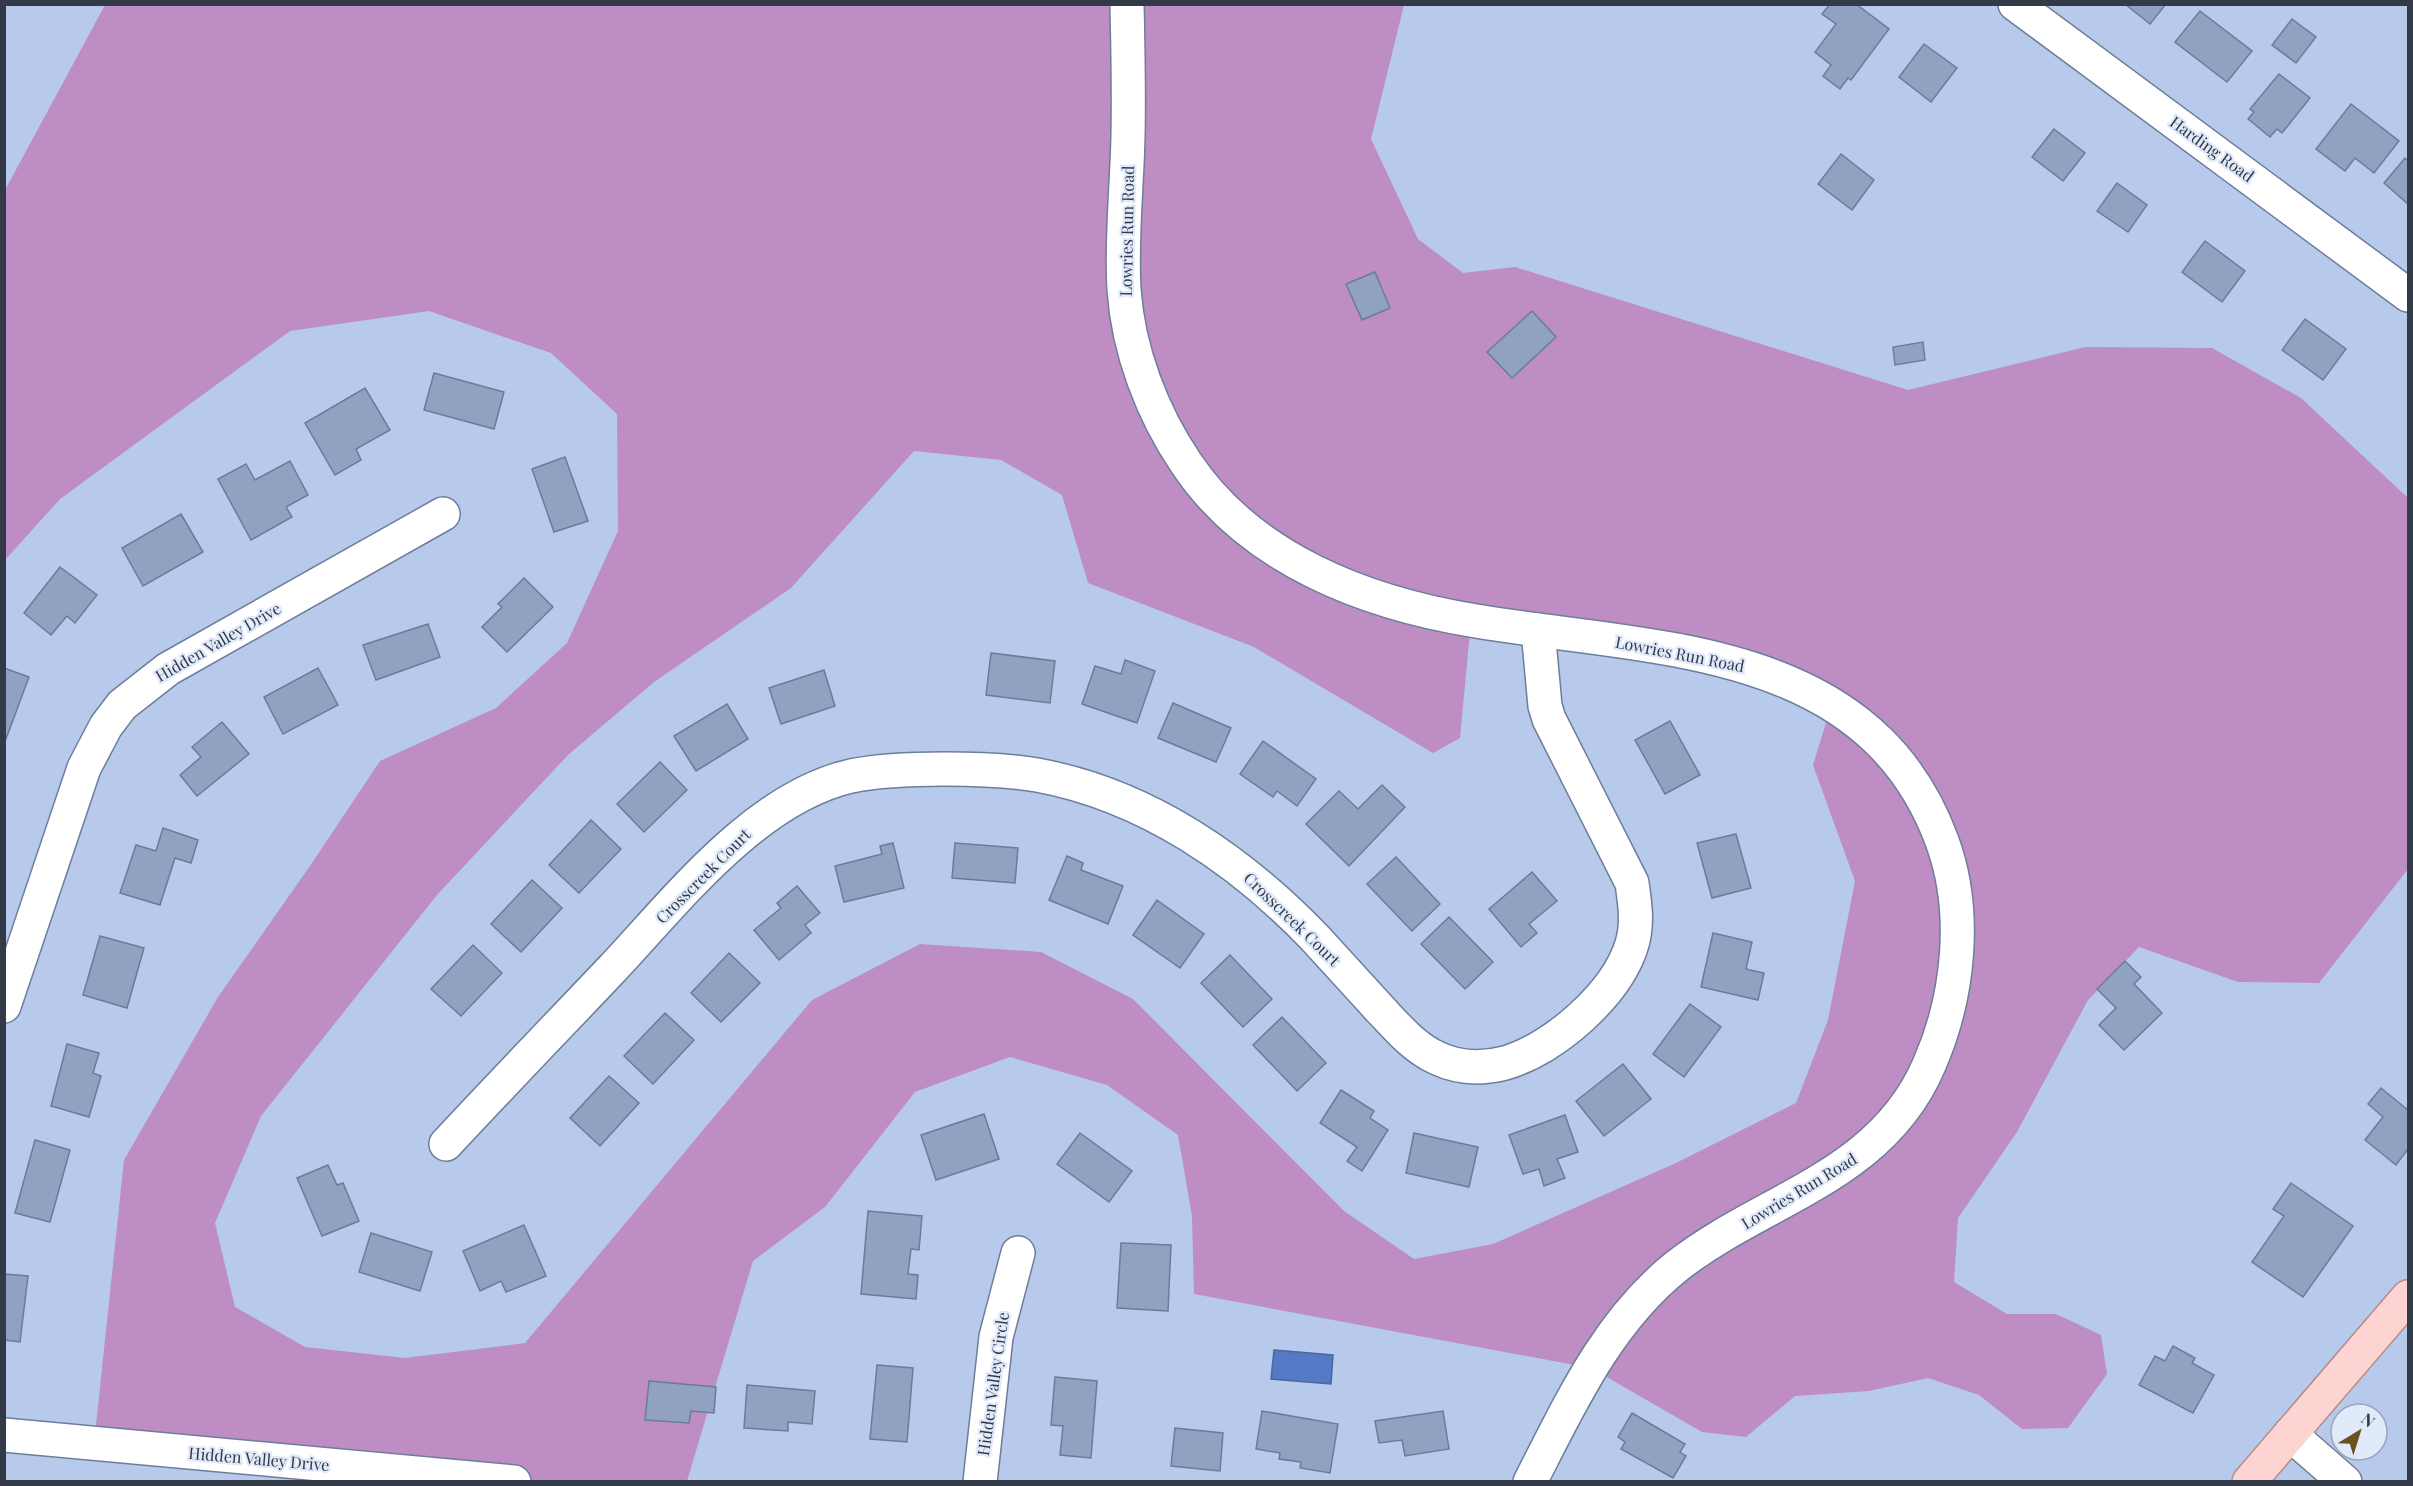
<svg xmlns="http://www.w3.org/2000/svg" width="2413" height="1486" font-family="'Playfair Display',serif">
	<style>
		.green { fill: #bd8dc3; fill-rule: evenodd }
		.water { fill: #547ac5; stroke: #4a679f; stroke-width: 1.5 }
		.building { fill: #90a1c1; stroke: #6b7b99; stroke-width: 1.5 }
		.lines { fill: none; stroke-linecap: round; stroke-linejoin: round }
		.street-casing { stroke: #6d7d9c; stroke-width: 36 }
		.secondary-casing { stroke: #6d7d9c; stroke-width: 36 }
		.primary-casing { stroke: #b58b8d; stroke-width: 36 }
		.street { stroke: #fff; stroke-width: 33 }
		.secondary { stroke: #fff; stroke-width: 33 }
		.primary { stroke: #fdd4d1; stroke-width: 33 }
		.labels { text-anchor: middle; stroke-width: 4.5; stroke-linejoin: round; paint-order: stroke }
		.street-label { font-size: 16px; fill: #323a47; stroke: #e1eafb }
	</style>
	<rect width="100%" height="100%" fill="#b8caeb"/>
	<path class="green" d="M105 5H1404L1371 139 1418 239 1463 273 1515 267 1908 390 2085 347 2212 348 2301 398 2408 498V869L2319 983 2238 982 2139 947 2088 1000 2017 1132 1958 1218 1954 1282 2007 1314H2056L2101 1335 2107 1374 2068 1428 2022 1429 1979 1395 1928 1378 1869 1391 1795 1396 1746 1437 1702 1432 1591 1368 1194 1294 1192 1216 1178 1135 1107 1085 1010 1057 915 1092 825 1207 753 1261 687 1481H514L94 1444 124 1160 218 997 310 866 380 761 496 708 567 643 618 531 617 414 551 353 429 311 290 331 60 499 5 560V190ZM914 451 1001 460 1062 495 1088 583 1254 647 1433 753 1460 738 1471 621 1807 689 1832 703 1813 765 1855 881 1828 1020 1796 1103 1676 1163 1493 1244 1414 1259 1344 1211 1133 999 1041 952 920 944 812 1000 525 1343 405 1358 305 1347 235 1307 215 1223 261 1116 437 895 568 755 654 682 791 588Z"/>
	<path class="water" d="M1274 1350 1333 1355 1331 1384 1271 1379Z"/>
	<g class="building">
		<path d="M1830 4H1856L1889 29 1851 80 1848 78 1840 89 1823 76 1831 65 1815 52 1836 24 1822 14Z"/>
		<path d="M2125 4H2166L2150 24Z"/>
		<path d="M2200 11 2252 51 2227 82 2175 42Z"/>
		<path d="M2292 19 2316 37 2296 63 2272 45Z"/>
		<path d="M1924 44 1957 68 1931 102 1899 77Z"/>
		<path d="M2279 74 2310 98 2282 133 2277 129 2270 137 2248 119 2254 112 2250 109Z"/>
		<path d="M2351 104 2399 141 2374 173 2355 158 2345 171 2316 149Z"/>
		<path d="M2054 129 2085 153 2063 181 2032 157Z"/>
		<path d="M1841 154 1874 180 1852 210 1818 184Z"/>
		<path d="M2405 158 2408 161V204L2384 183Z"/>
		<path d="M2117 183 2147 205 2128 232 2097 211Z"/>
		<path d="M2205 241 2245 271 2222 302 2182 272Z"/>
		<path d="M1375 272 1390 308 1362 320 1346 284Z"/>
		<path d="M1532 311 1556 337 1512 378 1487 352Z"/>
		<path d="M2305 319 2346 349 2323 380 2282 350Z"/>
		<path d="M1923 342 1925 360 1895 365 1893 347Z"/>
		<path d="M434 373 504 392 494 429 424 410Z"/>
		<path d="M365 388 390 430 356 449 361 460 335 475 305 423Z"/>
		<path d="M565 457 588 521 554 532 532 469Z"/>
		<path d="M290 461 308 495 286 507 292 517 251 540 218 479 246 464 255 480Z"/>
		<path d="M181 514 203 552 143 586 122 548Z"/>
		<path d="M60 567 97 595 75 623 67 616 51 635 24 613Z"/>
		<path d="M524 578 553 607 507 652 482 627 502 607 498 604Z"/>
		<path d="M428 624 440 657 376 680 363 645Z"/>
		<path d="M991 653 1055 661 1050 703 986 695Z"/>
		<path d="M1125 660 1155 671 1137 723 1082 704 1095 666 1121 674Z"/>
		<path d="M4 668 29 677 6 739 4 738Z"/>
		<path d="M318 668 338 705 283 734 264 697Z"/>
		<path d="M824 670 835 706 781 724 769 688Z"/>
		<path d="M1173 703 1231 728 1216 762 1158 738Z"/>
		<path d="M727 704 748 739 696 771 674 736Z"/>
		<path d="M1670 721 1700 775 1665 794 1635 740Z"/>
		<path d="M222 722 249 754 197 796 180 775 201 757 192 747Z"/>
		<path d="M1263 741 1316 779 1297 806 1277 791 1273 797 1240 774Z"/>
		<path d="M660 762 687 790 644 832 617 804Z"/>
		<path d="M1382 785 1405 807 1349 866 1306 824 1339 791 1358 809Z"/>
		<path d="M591 820 621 849 579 893 549 865Z"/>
		<path d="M163 828 198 840 191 863 175 858 160 905 120 893 136 845 156 851Z"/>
		<path d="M1736 834 1751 888 1712 898 1697 843Z"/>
		<path d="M893 843 904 888 844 902 835 866 882 854 880 846Z"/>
		<path d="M955 843 1018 848 1015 883 952 878Z"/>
		<path d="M1067 856 1083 863 1081 870 1123 886 1108 924 1049 900Z"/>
		<path d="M1396 857 1440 904 1412 931 1367 884Z"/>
		<path d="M1532 872 1557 901 1529 924 1537 933 1521 947 1489 909Z"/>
		<path d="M532 880 562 908 521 952 491 924Z"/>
		<path d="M797 886 820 913 805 925 811 933 779 960 754 930 781 908 777 903Z"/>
		<path d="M1157 900 1204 934 1180 968 1133 935Z"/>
		<path d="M1449 917 1493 962 1465 989 1421 944Z"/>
		<path d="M1713 933 1752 942 1746 969 1764 973 1758 1000 1701 987Z"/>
		<path d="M100 936 144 948 127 1008 83 995Z"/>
		<path d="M473 945 502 973 461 1016 431 989Z"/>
		<path d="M729 953 760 983 721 1022 691 993Z"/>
		<path d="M1230 955 1272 999 1243 1027 1201 983Z"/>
		<path d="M2125 961 2141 977 2134 984 2162 1013 2124 1050 2099 1025 2116 1008 2097 989Z"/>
		<path d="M1690 1004 1721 1027 1684 1077 1653 1054Z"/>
		<path d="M665 1013 694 1040 653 1084 624 1056Z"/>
		<path d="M1282 1017 1326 1063 1297 1091 1253 1045Z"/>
		<path d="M67 1044 99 1053 93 1073 101 1076 89 1117 51 1106Z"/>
		<path d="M1623 1064 1651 1099 1604 1136 1576 1101Z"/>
		<path d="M609 1076 639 1103 600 1146 570 1118Z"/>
		<path d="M2381 1088 2408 1110V1149L2396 1165 2365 1140 2383 1117 2368 1104Z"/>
		<path d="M1341 1090 1374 1111 1370 1118 1388 1130 1362 1171 1347 1161 1357 1147 1320 1123Z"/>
		<path d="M984 1114 999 1159 936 1180 921 1135Z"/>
		<path d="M1565 1115 1578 1152 1557 1159 1565 1178 1544 1186 1539 1169 1523 1174 1509 1135Z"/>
		<path d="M1080 1133 1132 1171 1109 1202 1057 1164Z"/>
		<path d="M1414 1133 1478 1147 1469 1187 1406 1173Z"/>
		<path d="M35 1140 70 1150 50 1222 15 1213Z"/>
		<path d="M328 1165 337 1185 343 1183 359 1221 322 1236 297 1178Z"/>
		<path d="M2291 1183 2353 1226 2303 1297 2252 1262 2284 1216 2273 1209Z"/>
		<path d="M868 1211 922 1216 919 1250 911 1249 908 1274 918 1275 916 1299 861 1294Z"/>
		<path d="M524 1225 546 1276 506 1292 501 1281 480 1291 463 1251Z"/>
		<path d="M371 1233 432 1252 420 1291 359 1272Z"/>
		<path d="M1121 1243 1171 1245 1168 1311 1117 1308Z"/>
		<path d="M4 1274 28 1276 20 1342 4 1340Z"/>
		<path d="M2173 1346 2195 1358 2192 1363 2214 1375 2193 1413 2139 1385 2155 1356 2165 1361Z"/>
		<path d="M877 1365 913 1368 907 1442 870 1439Z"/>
		<path d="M1055 1377 1097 1381 1091 1458 1060 1455 1063 1426 1051 1425Z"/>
		<path d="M649 1381 716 1387 714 1413 691 1411 689 1423 645 1420Z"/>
		<path d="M747 1385 815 1391 812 1424 788 1422V1431L744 1428Z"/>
		<path d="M1262 1411 1338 1424 1330 1473 1300 1468 1301 1462 1279 1459 1280 1453 1256 1449Z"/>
		<path d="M1443 1411 1449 1449 1405 1456 1402 1440 1379 1443 1375 1421Z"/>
		<path d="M1632 1413 1685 1444 1680 1452 1686 1456 1673 1478 1621 1449 1625 1442 1618 1437Z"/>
		<path d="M1175 1428 1223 1433 1220 1471 1171 1466Z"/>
	</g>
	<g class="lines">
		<g class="street-casing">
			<g id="street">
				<path d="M2015 4 2408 295"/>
				<path d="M4 1006 84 768 106 726 122 705 168 669 443 514"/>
				<path d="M446 1144C501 1085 557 1027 612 969 677 900 755 798 851 776 881 770 914 769 944 769 975 769 1007 770 1037 775 1146 795 1240 860 1315 938 1336 961 1357 984 1378 1007 1396 1026 1413 1047 1437 1058 1458 1068 1482 1069 1505 1063 1554 1049 1617 994 1632 944 1638 924 1635 904 1632 883L1549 719 1545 706 1538 630"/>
				<path d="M2290 1434 2345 1482"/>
				<path d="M4 1435 514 1482"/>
				<path d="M980 1482 996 1337 1018 1253"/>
			</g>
		</g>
		<g class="secondary-casing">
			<path id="secondary" d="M1127 4C1128 48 1129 92 1128 136 1127 187 1121 238 1124 289 1128 350 1152 413 1186 463 1250 559 1365 603 1476 621 1650 650 1869 642 1942 841 1968 911 1959 997 1929 1065 1881 1177 1764 1198 1677 1266 1607 1322 1570 1404 1530 1482"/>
		</g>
		<g class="primary-casing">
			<path id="primary" d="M2249 1482 2408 1297"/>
		</g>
		<use href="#street" class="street"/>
		<use href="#secondary" class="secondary"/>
		<use href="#primary" class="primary"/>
	</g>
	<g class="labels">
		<g class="street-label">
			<text transform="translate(2212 149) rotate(36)" y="6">Harding Road</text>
			<text transform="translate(1127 231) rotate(-89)" y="6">Lowries Run Road</text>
			<text transform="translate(218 642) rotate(-30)" y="6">Hidden Valley Drive</text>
			<text transform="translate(1680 654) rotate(11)" y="6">Lowries Run Road</text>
			<text transform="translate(703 876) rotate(-45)" y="6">Crosscreek Court</text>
			<text transform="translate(1292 919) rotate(44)" y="6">Crosscreek Court</text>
			<text transform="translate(1799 1191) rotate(-31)" y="6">Lowries Run Road</text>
			<text transform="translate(993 1384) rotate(-82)" y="6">Hidden Valley Circle</text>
			<text transform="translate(259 1459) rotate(5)" y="6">Hidden Valley Drive</text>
		</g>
	</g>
	<rect width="2413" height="1486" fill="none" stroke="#323a47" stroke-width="12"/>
	<g transform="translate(2359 1432) rotate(38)"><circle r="28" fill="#e1eafb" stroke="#9ba4b3" stroke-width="1.5"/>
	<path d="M0-4.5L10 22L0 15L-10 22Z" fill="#695222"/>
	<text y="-9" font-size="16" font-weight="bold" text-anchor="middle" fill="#323a47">N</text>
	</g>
</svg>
